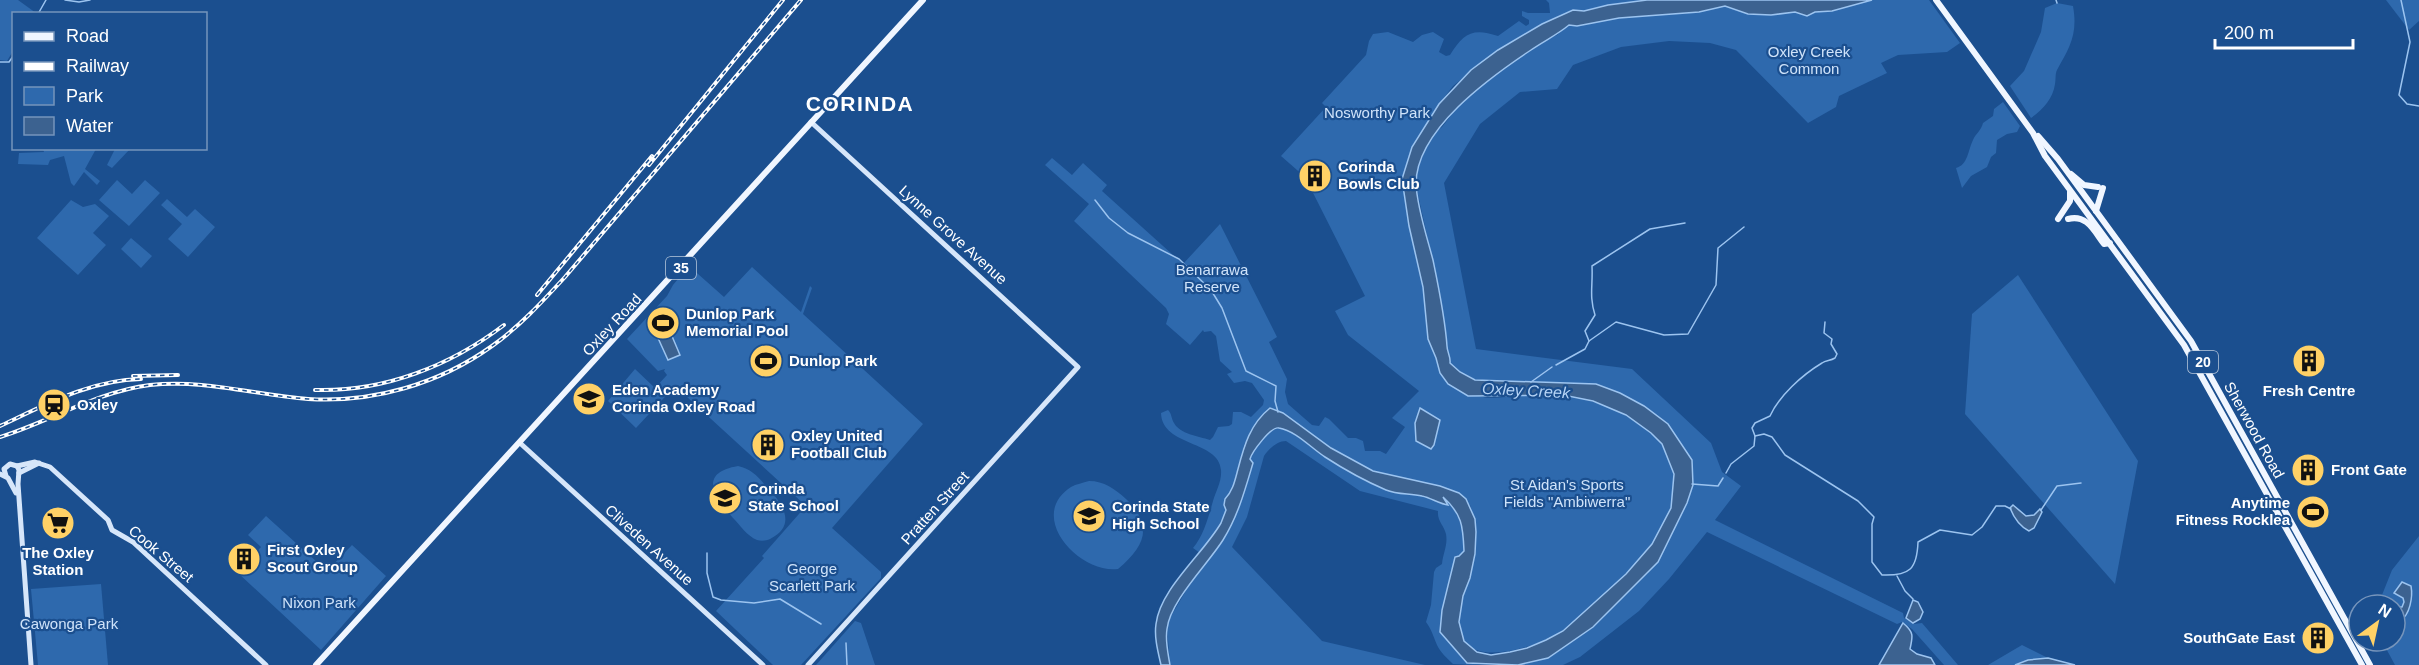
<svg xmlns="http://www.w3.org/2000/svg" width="2419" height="665" font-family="Arial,sans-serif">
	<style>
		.green { fill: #2e69ad }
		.water { fill: #3c6290; stroke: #9cc4f0; stroke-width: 1.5 }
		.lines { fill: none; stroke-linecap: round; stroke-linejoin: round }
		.stream { stroke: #9cc4f0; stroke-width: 1.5 }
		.secondary { stroke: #d6e6fa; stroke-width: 5 }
		.primary { stroke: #f0f6ff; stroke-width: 6 }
		.rail-casing { stroke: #fff; stroke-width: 4 }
		.rail { stroke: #1b4f8f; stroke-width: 1.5; stroke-dasharray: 4.5; stroke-linecap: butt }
		.labels { text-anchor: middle; stroke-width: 4.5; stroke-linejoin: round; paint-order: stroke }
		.shield { fill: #1b4f8f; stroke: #bbcadd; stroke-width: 1.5 }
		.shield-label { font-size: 14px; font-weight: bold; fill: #fff }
		.park-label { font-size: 15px; fill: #cfe3fa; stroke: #1b4f8f }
		.poi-label { font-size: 15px; font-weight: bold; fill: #fff; stroke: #1b4f8f; text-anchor: start }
		.street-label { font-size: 15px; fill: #fff; stroke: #1b4f8f }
		.water-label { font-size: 16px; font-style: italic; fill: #b5d3f5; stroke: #1b4f8f }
		.district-label { font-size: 21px; font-weight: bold; letter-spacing: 1.5px; fill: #fff; stroke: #1b4f8f }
	</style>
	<rect width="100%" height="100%" fill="#1b4f8f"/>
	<g class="green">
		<path d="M0 0H18L36 13 14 14 13 51 7 61 0 60Z"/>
		<path d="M1546 0H1647L1608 5 1584 11 1573 10 1542 24 1498 50 1453 86 1439 104 1412 147 1402 179 1409 226 1423 287 1428 339 1436 358 1440 373C1452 380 1465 391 1479 396 1490 400 1508 396 1520 396 1574 395 1607 398 1651 433 1662 442 1668 454 1672 467 1688 520 1630 571 1595 602 1584 611 1574 624 1561 632 1541 645 1482 665 1465 642 1448 616 1471 581 1475 555 1477 537 1476 522 1470 505L1440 486 1373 471 1331 448 1283 413 1251 430 1244 445 1227 510 1214 534 1200 553 1193 548C1204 535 1208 518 1213 501 1216 491 1222 481 1221 470 1219 440 1162 447 1161 413L1168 410C1172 414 1171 418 1174 423 1180 434 1198 436 1210 440L1213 437 1218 427 1229 426 1232 424 1233 412H1241L1251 417 1263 405 1264 400 1252 383 1245 381 1234 383 1227 374 1232 372 1220 361 1216 336 1211 331 1204 332 1203 330 1190 345 1166 324 1169 314 1166 308 1074 221 1089 204 1045 165 1052 158 1072 175 1083 163 1107 185 1102 191 1183 264 1220 224 1277 337 1269 342 1287 379 1285 392 1288 404 1312 425 1319 426 1325 417 1329 419 1348 438H1356L1363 441 1365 451H1380L1386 454 1405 427 1392 418 1419 391 1348 335 1335 311 1365 296 1305 177 1281 156 1326 107 1322 103 1366 55 1369 41 1373 34 1388 32 1413 42 1422 35 1433 32 1444 39 1439 52 1446 56 1450 55C1463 34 1472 27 1498 36L1519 21 1526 26 1529 24V20L1522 16V11L1528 13H1550L1549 3Z"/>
		<path d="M1872 0H1929L1960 43 1947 52 1898 55 1881 63 1887 73 1839 96 1836 107 1808 123 1736 50 1710 43 1669 41 1621 47 1573 65 1557 89 1520 92 1480 124 1444 183 1476 349 1632 369 1711 443 1722 472 1741 486 1715 520 1903 613 1904 618 1914 624 1922 623 1958 665H1944L1912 629 1902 622 1897 624 1707 532 1669 579 1639 611 1580 657 1563 665H1518L1549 658 1593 627 1648 573 1658 562 1687 503 1692 460 1620 393 1596 384 1475 380 1460 372 1450 363 1439 289 1416 186 1418 167 1432 134 1442 127 1456 109 1480 87 1545 40 1557 35 1569 24 1577 26 1619 18 1699 11 1725 6 1748 14 1832 11Z"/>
		<path d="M2386 0H2419V21L2409 30Z"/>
		<path d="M2057 3 2073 6C2078 34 2070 47 2057 70 2055 74 2056 79 2055 84 2053 99 2043 109 2031 118L2010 86 2024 71 2041 32 2045 8Z"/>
		<path d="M2003 102 2020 126 2017 132 2007 134 1997 140 1996 153 1991 157 1987 167 1971 176 1962 188 1956 168C1968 165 1968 150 1973 140 1976 133 1981 131 1983 123L1993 116 1994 109Z"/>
		<path d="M43 149H96L85 169 100 181 97 185 84 172 74 186 71 183 64 156 50 160 48 165 18 164 19 153 44 152Z"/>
		<path d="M115 149H130L112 168 107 165Z"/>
		<path d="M117 180 132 194 145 180 160 193 129 226 99 200Z"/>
		<path d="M167 199 187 217 195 209 215 227 188 257 168 239 182 224 161 205Z"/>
		<path d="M71 200 83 207 95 204 109 216 93 233 106 245 78 275 37 238Z"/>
		<path d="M131 238 152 256 141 268 121 249Z"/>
		<path d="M689 266 724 297 752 267 801 312 810 286 812 288 803 314 923 424 832 528 881 572V578L801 665H773L716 611 764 558 762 556 806 506 675 386 636 428 608 401 635 369 655 388 667 375 664 371 665 369 658 371 627 339 667 296 673 285Z"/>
		<path d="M2018 275 2138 461 2115 584 1965 414 1972 314Z"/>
		<path d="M1278 427 1292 432 1300 439 1365 481 1386 490 1401 494 1414 493 1447 504 1442 496C1461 514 1462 526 1464 551L1459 557 1440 632 1467 663 1479 665 1453 664C1447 658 1440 652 1437 645 1433 636 1432 630 1426 622L1431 605 1434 572 1436 568 1442 564C1443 553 1448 545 1446 534 1444 525 1437 521 1438 511L1360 491 1286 441C1277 441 1269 449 1264 456L1247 517 1232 547 1322 641 1425 665H1170L1167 627 1171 616 1187 589 1223 540 1252 451 1273 429Z"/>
		<path d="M738 466C752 469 758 477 767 487 782 503 798 525 770 539 766 541 761 541 757 540 747 536 740 525 733 518 715 498 697 473 738 466Z"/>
		<path d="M1089 481C1104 481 1115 489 1126 499 1154 526 1145 546 1118 569 1079 574 1026 516 1071 487 1076 484 1083 483 1089 481Z"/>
		<path d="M266 516 327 571 352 545 386 576 321 650 238 573 261 547 248 535Z"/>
		<path d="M2419 536V665H2395L2382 641H2395V605H2378L2392 570Z"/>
		<path d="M101 584 108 665H38L31 589Z"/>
		<path d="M855 621 861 623 875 665H816Z"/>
		<path d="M2022 645 2048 658 2029 660 2015 665H1988Z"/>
	</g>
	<g class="water">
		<path d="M1647 0H1872L1832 11 1815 12 1807 16 1795 12 1771 15 1748 14 1725 6 1699 12 1619 18 1577 26 1569 25C1557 35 1544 41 1531 50 1489 78 1416 130 1416 184 1417 207 1427 237 1433 260 1439 289 1445 317 1447 346 1447 352 1451 357 1450 363L1460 372 1475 380 1596 384 1620 393 1644 406 1668 424 1692 460 1693 485 1687 503 1658 562 1593 627 1548 658 1518 665 1467 663 1440 632 1442 610 1455 557 1459 556 1464 551C1463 526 1462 514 1443 497L1448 505C1440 504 1431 498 1422 496 1410 493 1398 495 1386 490 1365 481 1345 470 1325 457 1311 448 1296 431 1279 428 1271 426 1252 452 1250 459L1253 463C1245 490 1238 516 1223 540 1208 564 1170 601 1167 629 1165 641 1168 653 1170 665H1161C1158 652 1154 637 1156 624 1160 589 1203 554 1221 523L1226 510 1224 505 1225 499C1233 491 1235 480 1238 469 1244 446 1250 424 1270 408L1283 413 1331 448 1373 471 1440 486 1459 493 1466 499 1475 519 1476 532 1475 554 1470 578 1463 596 1459 622 1464 641 1477 652 1491 655 1510 652 1527 648 1546 640 1563 631 1626 574 1652 544 1671 508 1674 474 1662 444 1651 433 1626 415 1593 401 1563 395 1468 396 1448 384 1440 373 1436 358 1428 339 1423 287 1409 226 1402 179 1412 147 1439 104 1471 70 1498 50 1542 24 1573 10 1584 11 1608 5Z"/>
		<path d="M666 322 680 355 668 360 653 327Z"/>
		<path d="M1420 408 1440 420 1434 445 1431 449 1416 441 1415 423Z"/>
		<path d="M2013 505 2026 516 2034 515 2040 509 2042 512 2034 528 2029 531C2019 526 2014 518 2010 508Z"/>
		<path d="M2402 582 2411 586C2413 597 2410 615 2400 621L2395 620V607H2402L2404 602 2403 598 2394 593Z"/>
		<path d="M1913 600 1918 602 1923 612 1920 619 1913 623 1906 618Z"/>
		<path d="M1903 623C1914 632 1913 636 1910 649L1917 654 1931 658 1935 665H1879Z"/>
		<path d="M2048 658 2075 665H2015L2028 660Z"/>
	</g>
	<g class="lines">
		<g class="stream">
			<path d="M65 0 79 2 90 0"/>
			<path d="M2056 0 2057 3"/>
			<path d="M2401 0 2410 42 2399 95 2407 104 2419 106"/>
			<path d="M38 14 46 0"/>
			<path d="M0 62H9L14 55"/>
			<path d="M1095 200 1109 218 1128 233 1179 259 1211 290 1222 308 1246 371 1276 386 1275 401 1278 412"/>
			<path d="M1589 341 1585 331 1595 315C1589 296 1593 286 1592 266L1650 229 1685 223"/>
			<path d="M1556 365 1585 349 1589 341 1616 322 1664 335 1688 334 1716 285 1718 248 1744 227"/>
			<path d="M1531 382 1552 367"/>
			<path d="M1755 436 1752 428 1755 423 1770 416C1779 396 1802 375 1822 363 1826 360 1830 361 1835 358L1837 354 1831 344 1832 339 1824 333 1825 322"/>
			<path d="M1726 473 1731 464 1754 446 1755 436 1764 434 1772 437 1785 455 1858 501 1874 517 1872 524V562L1882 575C1910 576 1917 569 1918 542L1940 530 1972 535 1982 527 1996 506H2005L2011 509"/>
			<path d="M1692 484 1718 486 1723 478"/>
			<path d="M2041 510 2057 486 2081 483"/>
			<path d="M707 553V573L713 597 721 600 754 603 780 599 821 624"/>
			<path d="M1897 576 1905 591 1913 599"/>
			<path d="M846 643 847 665"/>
		</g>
		<g class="secondary">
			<path d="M520 443 763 665"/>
			<path d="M17 466 19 470 18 484 31 665"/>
			<path d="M19 473 39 463"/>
			<path d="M0 474 8 478 16 493"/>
			<path d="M6 476 4 469 10 464 17 466 35 462 50 467 108 520 112 530 133 542 266 665"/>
			<path d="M808 665 1078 367 811 122"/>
		</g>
		<g class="primary">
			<path d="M1936 0 2033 133 2045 156 2184 345 2362 665"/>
			<path d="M2038 136 2058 159 2191 341 2370 665"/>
			<path d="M2071 174 2084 185 2098 187"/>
			<path d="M2096 211 2103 188"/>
			<path d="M2058 219 2070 201V192"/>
			<path d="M2068 219C2087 214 2094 231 2104 244L2110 243"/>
			<path d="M316 665 923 0"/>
		</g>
		<g class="rail-casing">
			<g id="rail">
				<path d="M649 165 783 0"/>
				<path d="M537 295 652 156"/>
				<path d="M133 376 178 375"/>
				<path d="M315 390C384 392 450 366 504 325"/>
				<path d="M0 426C45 405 90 380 141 379"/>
				<path d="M0 437C51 421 96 392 150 385 204 379 255 395 308 399 373 403 439 384 492 346 519 327 542 302 565 277L801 0"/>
			</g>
		</g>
		<use href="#rail" class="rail"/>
	</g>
	<defs>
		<g id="building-disc" transform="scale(1.725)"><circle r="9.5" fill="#ffd166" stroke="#1b4f8f"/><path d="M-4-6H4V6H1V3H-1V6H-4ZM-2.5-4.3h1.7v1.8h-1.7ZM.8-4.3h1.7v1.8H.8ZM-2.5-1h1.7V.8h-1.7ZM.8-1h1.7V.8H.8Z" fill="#111"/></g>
		<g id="stadium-disc" transform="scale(1.725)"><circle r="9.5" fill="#ffd166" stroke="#1b4f8f"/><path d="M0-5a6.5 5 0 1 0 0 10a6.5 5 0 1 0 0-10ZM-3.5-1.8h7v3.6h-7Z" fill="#111"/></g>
		<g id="school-disc" transform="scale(1.725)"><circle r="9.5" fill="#ffd166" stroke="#1b4f8f"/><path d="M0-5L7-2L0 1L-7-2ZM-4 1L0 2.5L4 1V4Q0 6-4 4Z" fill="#111"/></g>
		<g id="station-disc" transform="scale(1.725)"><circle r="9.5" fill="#ffd166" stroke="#1b4f8f"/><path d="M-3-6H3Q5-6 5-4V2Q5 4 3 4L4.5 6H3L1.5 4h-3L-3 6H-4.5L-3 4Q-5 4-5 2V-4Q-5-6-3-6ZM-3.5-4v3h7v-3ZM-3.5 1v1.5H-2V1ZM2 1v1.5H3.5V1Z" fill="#111"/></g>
		<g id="supermarket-disc" transform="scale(1.725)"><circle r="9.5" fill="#ffd166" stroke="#1b4f8f"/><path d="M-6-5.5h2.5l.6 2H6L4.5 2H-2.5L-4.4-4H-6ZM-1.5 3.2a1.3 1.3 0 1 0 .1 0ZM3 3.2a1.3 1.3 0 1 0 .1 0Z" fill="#111"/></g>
	</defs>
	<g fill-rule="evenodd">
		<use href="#building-disc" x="1315" y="176"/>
		<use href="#stadium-disc" x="663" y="323"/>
		<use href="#stadium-disc" x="766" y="361"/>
		<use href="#building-disc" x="2309" y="361"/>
		<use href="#school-disc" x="589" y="399"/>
		<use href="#station-disc" x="54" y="405"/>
		<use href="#building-disc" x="768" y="445"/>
		<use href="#building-disc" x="2308" y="470"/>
		<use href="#school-disc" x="725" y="498"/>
		<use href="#stadium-disc" x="2313" y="512"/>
		<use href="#school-disc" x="1089" y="516"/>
		<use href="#supermarket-disc" x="58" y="523"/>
		<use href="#building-disc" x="244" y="559"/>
		<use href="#building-disc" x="2318" y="638"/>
	</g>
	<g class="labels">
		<g class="shield">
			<rect x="666" y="257" width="30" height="22" rx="4.5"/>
			<rect x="2188" y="351" width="30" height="22" rx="4.5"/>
		</g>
		<g class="shield-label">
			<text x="681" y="273">35</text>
			<text x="2203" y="367">20</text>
		</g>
		<g class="park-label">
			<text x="1809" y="57">Oxley Creek<tspan x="1809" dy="17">Common</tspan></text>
			<text x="1377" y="118">Nosworthy Park</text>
			<text x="1212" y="275">Benarrawa<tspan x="1212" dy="17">Reserve</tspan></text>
			<text x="1567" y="490">St Aidan's Sports<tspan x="1567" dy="17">Fields "Ambiwerra"</tspan></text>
			<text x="812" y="574">George<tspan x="812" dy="17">Scarlett Park</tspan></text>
			<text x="319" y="608">Nixon Park</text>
			<text x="69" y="629">Cawonga Park</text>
		</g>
		<g class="poi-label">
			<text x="1338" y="172">Corinda<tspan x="1338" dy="17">Bowls Club</tspan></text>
			<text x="686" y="319">Dunlop Park<tspan x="686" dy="17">Memorial Pool</tspan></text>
			<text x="789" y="366">Dunlop Park</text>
			<text x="612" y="395">Eden Academy<tspan x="612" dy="17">Corinda Oxley Road</tspan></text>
			<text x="2309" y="396" text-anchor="middle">Fresh Centre</text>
			<text x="77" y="410">Oxley</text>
			<text x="791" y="441">Oxley United<tspan x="791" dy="17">Football Club</tspan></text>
			<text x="2331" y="475">Front Gate</text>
			<text x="748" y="494">Corinda<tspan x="748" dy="17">State School</tspan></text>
			<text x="2290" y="508" text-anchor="end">Anytime<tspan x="2290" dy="17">Fitness Rocklea</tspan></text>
			<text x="1112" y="512">Corinda State<tspan x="1112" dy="17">High School</tspan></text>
			<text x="267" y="555">First Oxley<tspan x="267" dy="17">Scout Group</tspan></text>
			<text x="58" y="558" text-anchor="middle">The Oxley<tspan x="58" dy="17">Station</tspan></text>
			<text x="2295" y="643" text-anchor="end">SouthGate East</text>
		</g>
		<g class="street-label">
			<text transform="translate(953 235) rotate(42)" y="5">Lynne Grove Avenue</text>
			<text transform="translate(612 325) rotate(-47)" y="5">Oxley Road</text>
			<text transform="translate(2254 430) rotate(61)" y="5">Sherwood Road</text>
			<text transform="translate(935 508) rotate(-48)" y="5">Pratten Street</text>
			<text transform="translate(649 545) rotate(42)" y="5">Cliveden Avenue</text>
			<text transform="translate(161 554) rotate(40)" y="5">Cook Street</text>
		</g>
		<g class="water-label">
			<text transform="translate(1526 390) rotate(3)" y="6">Oxley Creek</text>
		</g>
		<g class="district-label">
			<text x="860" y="111">CORINDA</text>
		</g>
	</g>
	<rect x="12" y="12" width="195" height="138" fill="#1b4f8f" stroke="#7695bc" stroke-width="1.5"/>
	<rect x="24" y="32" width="30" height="9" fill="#f0f6ff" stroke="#7695bc" stroke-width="1.5"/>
	<text x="66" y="42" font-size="18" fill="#ffffff">Road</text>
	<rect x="24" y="62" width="30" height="9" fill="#ffffff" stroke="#7695bc" stroke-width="1.5"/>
	<text x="66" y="72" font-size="18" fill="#ffffff">Railway</text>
	<rect x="24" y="87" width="30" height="18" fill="#2e69ad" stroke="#7695bc" stroke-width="1.5"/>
	<text x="66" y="102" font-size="18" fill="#ffffff">Park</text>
	<rect x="24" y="117" width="30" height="18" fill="#3c6290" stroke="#7695bc" stroke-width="1.5"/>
	<text x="66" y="132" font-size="18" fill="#ffffff">Water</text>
	<g transform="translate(2377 623) rotate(33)"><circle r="28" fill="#1b4f8f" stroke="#7695bc" stroke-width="1.5"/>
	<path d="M0-4.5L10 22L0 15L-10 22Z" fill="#ffd166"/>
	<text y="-9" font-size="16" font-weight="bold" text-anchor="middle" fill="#ffffff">N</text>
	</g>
	<path d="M2215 39v9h138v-9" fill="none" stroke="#ffffff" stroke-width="3"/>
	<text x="2224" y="39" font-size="18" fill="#ffffff" stroke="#1b4f8f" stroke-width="4.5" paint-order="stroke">200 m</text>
</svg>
